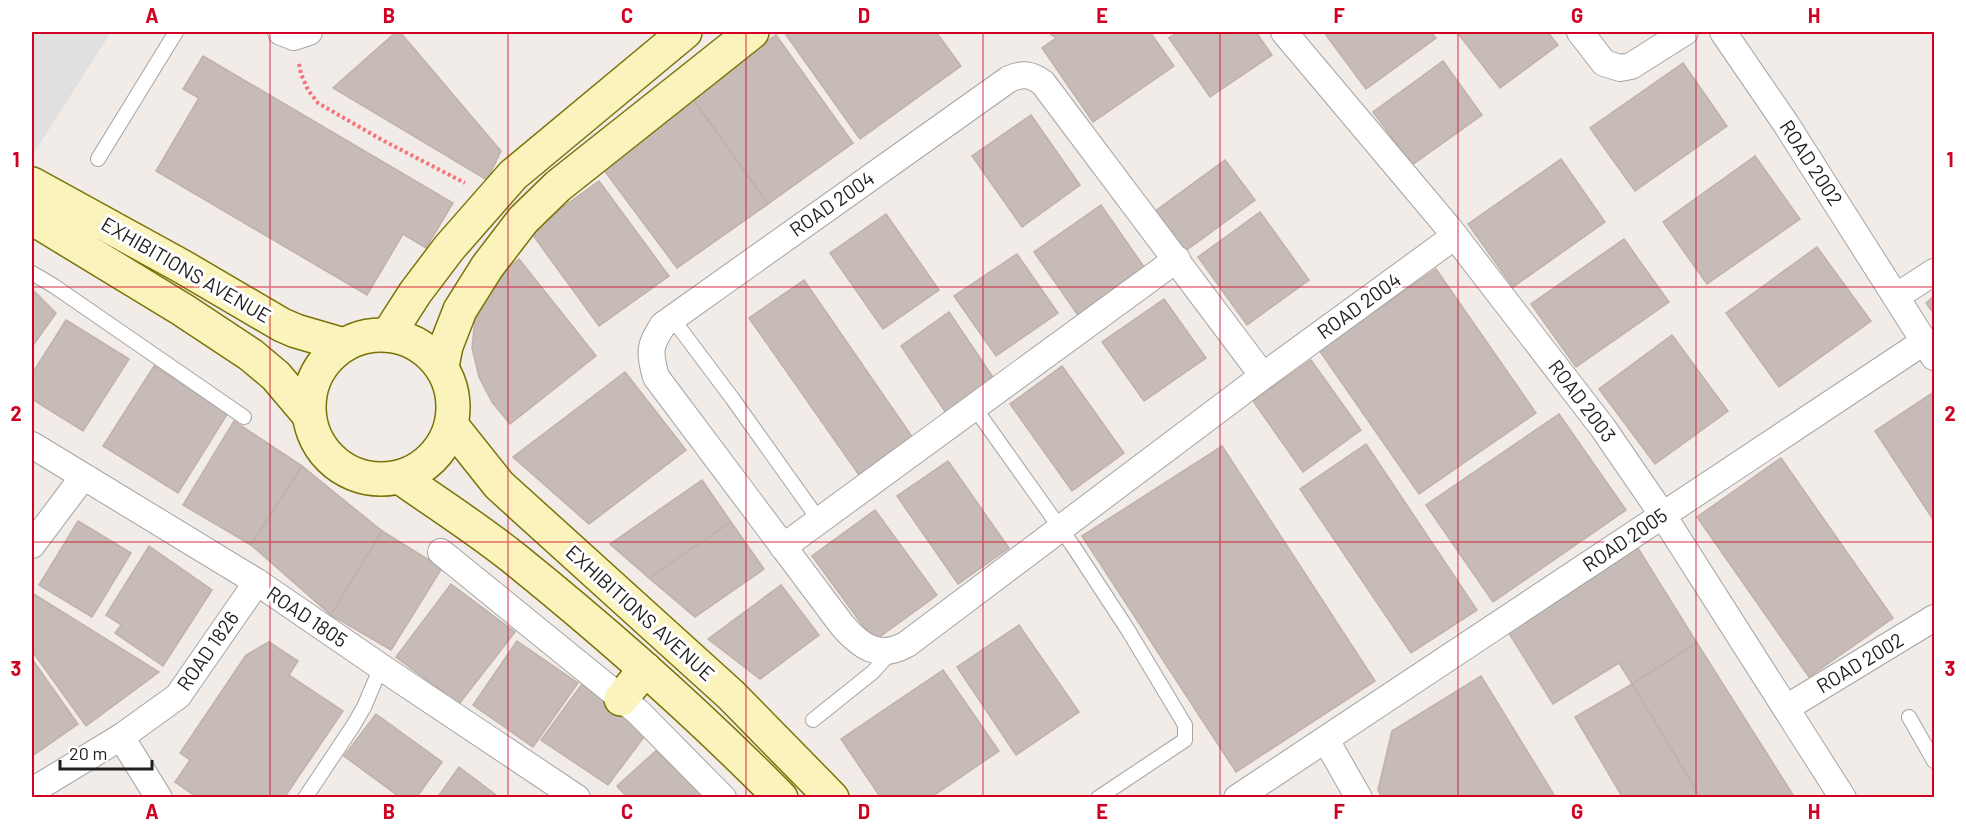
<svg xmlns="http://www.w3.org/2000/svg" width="1966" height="829" font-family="Barlow,sans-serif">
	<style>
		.parking { fill: #e0e0e0 }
		.building { fill: #c6bbb6; stroke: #c3b0a9; stroke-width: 1.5 }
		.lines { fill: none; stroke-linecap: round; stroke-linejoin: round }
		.lane-casing { stroke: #a4a4a4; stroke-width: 16 }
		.street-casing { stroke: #a4a4a4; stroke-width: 28 }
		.secondary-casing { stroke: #7a7305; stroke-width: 36 }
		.path { stroke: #f97078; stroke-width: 4; stroke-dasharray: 3 3; stroke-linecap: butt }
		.lane { stroke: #fff; stroke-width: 14 }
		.street { stroke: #fff; stroke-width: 26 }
		.secondary { stroke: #faf3bc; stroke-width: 33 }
		.grid { fill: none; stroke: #d00122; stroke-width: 1.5; stroke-opacity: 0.55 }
		.labels { text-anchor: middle; stroke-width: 6; stroke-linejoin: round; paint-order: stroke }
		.street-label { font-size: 20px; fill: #202020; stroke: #fff }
		.neatline { fill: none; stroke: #d00122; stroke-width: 2 }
		.grid-label { font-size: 20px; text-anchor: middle; font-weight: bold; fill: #d00122 }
	</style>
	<rect width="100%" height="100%" fill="#f1ece7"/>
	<path class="parking" d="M32 32H111L32 156Z"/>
	<g class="building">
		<path d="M396 32H400L501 151 487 180 333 88Z"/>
		<path d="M784 32H936L961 66 860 139Z"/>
		<path d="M1047 32H1150L1174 66 1093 122 1042 48 1056 38Z"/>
		<path d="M1178 32H1256L1272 55 1210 97 1169 38Z"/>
		<path d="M1331 32H1431L1436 38 1366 89 1326 35Z"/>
		<path d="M1457 32H1548L1558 45 1500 88Z"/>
		<path d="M776 35 853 143 768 204 690 95Z"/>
		<path d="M203 56 453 203 426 248 403 234 367 295 156 171 199 98 183 89Z"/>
		<path d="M1443 61 1482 115 1412 165 1373 112Z"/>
		<path d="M1683 63 1727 126 1635 191 1590 128Z"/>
		<path d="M690 95 768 204 677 268 604 170Z"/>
		<path d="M1031 115 1080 185 1022 227 972 156Z"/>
		<path d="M1755 156 1800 219 1707 284 1663 222Z"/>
		<path d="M1561 159 1605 222 1513 287 1468 224Z"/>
		<path d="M1225 160 1255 200 1184 252 1154 212Z"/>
		<path d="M599 181 669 276 599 326 530 231Z"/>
		<path d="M1101 205 1149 274 1082 321 1034 252Z"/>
		<path d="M1260 212 1309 280 1247 325 1198 257Z"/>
		<path d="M886 214 939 290 883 329 830 253Z"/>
		<path d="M1624 239 1669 302 1576 367 1531 304Z"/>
		<path d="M1817 247 1871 321 1779 387 1726 313Z"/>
		<path d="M1017 254 1058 313 996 356 954 296Z"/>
		<path d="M519 259 596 356 510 424 492 402 479 377 472 348 475 319 497 277Z"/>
		<path d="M1436 269 1536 413 1419 494 1319 350Z"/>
		<path d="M804 280 913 438 859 475 749 318Z"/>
		<path d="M33 290 56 313 32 347V290Z"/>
		<path d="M1934 296V314L1926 303Z"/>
		<path d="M1164 299 1206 358 1144 401 1102 342Z"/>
		<path d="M949 312 999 386 950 419 901 346Z"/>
		<path d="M66 320 129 359 83 431 32 399V374Z"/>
		<path d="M1672 335 1728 411 1655 464 1599 389Z"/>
		<path d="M1311 360 1361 430 1303 472 1253 401Z"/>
		<path d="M154 366 228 413 178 493 103 446Z"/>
		<path d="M1062 366 1124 453 1072 491 1010 404Z"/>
		<path d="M625 372 686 450 589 524 513 457Z"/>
		<path d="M1934 392V521L1875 431Z"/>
		<path d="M1559 414 1626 510 1493 602 1426 505Z"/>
		<path d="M234 421 302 466 251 545 183 505Z"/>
		<path d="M1366 444 1477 610 1411 653 1300 489Z"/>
		<path d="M1222 446 1375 681 1236 772 1082 536Z"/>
		<path d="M1781 458 1893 618 1809 677 1697 517Z"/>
		<path d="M948 461 1009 548 958 584 897 496Z"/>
		<path d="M302 466 382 531 331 615 251 545Z"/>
		<path d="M702 480 731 522 649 578 610 544Z"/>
		<path d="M875 510 937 595 874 641 812 556Z"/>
		<path d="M78 521 131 553 92 617 39 585Z"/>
		<path d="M731 522 764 569 695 617 649 578Z"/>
		<path d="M382 531 442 568 391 650 331 615Z"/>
		<path d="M1636 545 1697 643 1632 684 1619 663 1553 704 1505 627Z"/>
		<path d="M149 546 212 590 163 666 115 633 121 625 106 615Z"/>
		<path d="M451 584 515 632 459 704 396 657Z"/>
		<path d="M781 585 819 635 760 679 708 639Z"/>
		<path d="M32 593 159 672 86 726 32 651Z"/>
		<path d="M1019 625 1079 712 1016 755 957 667Z"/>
		<path d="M517 641 578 683 533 747 473 705Z"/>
		<path d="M269 642 298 661 289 675 343 711 284 798H198L175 782 190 760 180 753 246 655Z"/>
		<path d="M1697 643 1795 798H1701L1632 684Z"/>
		<path d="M32 659 78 724 32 756Z"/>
		<path d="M943 670 999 751 930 798H881L841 739Z"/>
		<path d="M1481 676 1556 798H1382L1378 790 1392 731Z"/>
		<path d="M582 684 647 733 608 785 541 740Z"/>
		<path d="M1632 684 1701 798H1623L1575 717Z"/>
		<path d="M376 714 442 762 416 798H401L344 756Z"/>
		<path d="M660 747 707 798H628L617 786Z"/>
		<path d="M459 767 500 798H437Z"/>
	</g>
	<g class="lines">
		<g class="lane-casing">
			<g id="lane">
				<path d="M98 159 176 32"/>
				<path d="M32 273 54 286 244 417"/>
				<path d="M672 318 732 398 819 520"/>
				<path d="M974 407 1073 546 1128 630 1185 725V740L1098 798"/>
				<path d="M1909 717 1934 761"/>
				<path d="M813 720 873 672 891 652"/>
				<path d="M305 798 353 726 364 707 381 667"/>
			</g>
		</g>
		<g class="street-casing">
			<g id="street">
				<path d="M281 32 294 37 309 32"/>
				<path d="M1284 32 1448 227 1603 428 1662 514 1843 798"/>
				<path d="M1580 32 1604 63 1620 68 1631 66 1685 32"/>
				<path d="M1723 32 1786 124 1934 357"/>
				<path d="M1897 296 1934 272"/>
				<path d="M1263 376 1043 83C1031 74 1023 73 1009 79L663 325C649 346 649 352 656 377L842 625C861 647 879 660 907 644L1263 376 1455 236"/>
				<path d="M32 445 257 582 381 667 577 798"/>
				<path d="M32 545 83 477"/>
				<path d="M783 547 1177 259"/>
				<path d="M441 552 638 712 723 798"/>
				<path d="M1786 708 1934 618"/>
				<path d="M121 737 159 798"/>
				<path d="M1326 740 1359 798"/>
				<path d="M32 791 121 737 178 696 257 582"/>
				<path d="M1237 798 1925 341"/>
			</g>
		</g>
		<g class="secondary-casing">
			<g id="secondary">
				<path d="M32 184 183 267 282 325 296 331 344 345"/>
				<path d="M32 218 183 310 251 355 276 376 309 415"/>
				<circle cx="381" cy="407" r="72"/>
				<path d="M388 335 415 293 449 248 513 175 685 32"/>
				<path d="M442 366 446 346 460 310 487 267 523 220 558 186 752 32"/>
				<path d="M452 426 499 485 731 695 832 798"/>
				<path d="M400 477C438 504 479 530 515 559 608 634 697 713 781 798"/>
				<path d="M621 699 645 669"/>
			</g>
		</g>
		<path class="path" d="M299 64 301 74 308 90 318 103 384 141 465 183"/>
		<use href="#lane" class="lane"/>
		<use href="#street" class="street"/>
		<use href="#secondary" class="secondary"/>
	</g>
	<path class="grid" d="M270 32V798M508 32V798M746 32V798M983 32V798M1220 32V798M1458 32V798M1696 32V798M32 287H1934M32 542H1934"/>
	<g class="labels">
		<g class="street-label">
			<text transform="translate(1811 163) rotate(57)" y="7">ROAD 2002</text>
			<text transform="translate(832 204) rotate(-35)" y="7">ROAD 2004</text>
			<text transform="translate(186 270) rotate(30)" y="7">EXHIBITIONS AVENUE</text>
			<text transform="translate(1359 306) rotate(-36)" y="7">ROAD 2004</text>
			<text transform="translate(1582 401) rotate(53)" y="7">ROAD 2003</text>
			<text transform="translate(1625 540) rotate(-34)" y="7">ROAD 2005</text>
			<text transform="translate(640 613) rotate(42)" y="7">EXHIBITIONS AVENUE</text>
			<text transform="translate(307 617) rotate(34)" y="7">ROAD 1805</text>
			<text transform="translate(208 651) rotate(-55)" y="7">ROAD 1826</text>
			<text transform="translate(1860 663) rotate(-31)" y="7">ROAD 2002</text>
		</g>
	</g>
	<rect width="1966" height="829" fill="none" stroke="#ffffff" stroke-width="66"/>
	<path d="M60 760v9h92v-9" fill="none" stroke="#202020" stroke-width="3"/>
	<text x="69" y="760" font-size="18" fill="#202020" stroke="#ffffff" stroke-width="4.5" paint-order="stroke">20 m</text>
	<rect x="33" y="33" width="1900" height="763" class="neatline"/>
	<g class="grid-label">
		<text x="152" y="23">A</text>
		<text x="389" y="23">B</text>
		<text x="627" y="23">C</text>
		<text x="864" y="23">D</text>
		<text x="1102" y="23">E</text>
		<text x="1339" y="23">F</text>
		<text x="1577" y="23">G</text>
		<text x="1814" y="23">H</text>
		<text x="16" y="167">1</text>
		<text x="1950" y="167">1</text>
		<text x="16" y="421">2</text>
		<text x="1950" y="421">2</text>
		<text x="16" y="676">3</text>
		<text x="1950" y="676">3</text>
		<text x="152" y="819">A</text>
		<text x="389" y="819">B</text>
		<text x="627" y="819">C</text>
		<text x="864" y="819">D</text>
		<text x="1102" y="819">E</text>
		<text x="1339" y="819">F</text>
		<text x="1577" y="819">G</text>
		<text x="1814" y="819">H</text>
	</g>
</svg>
